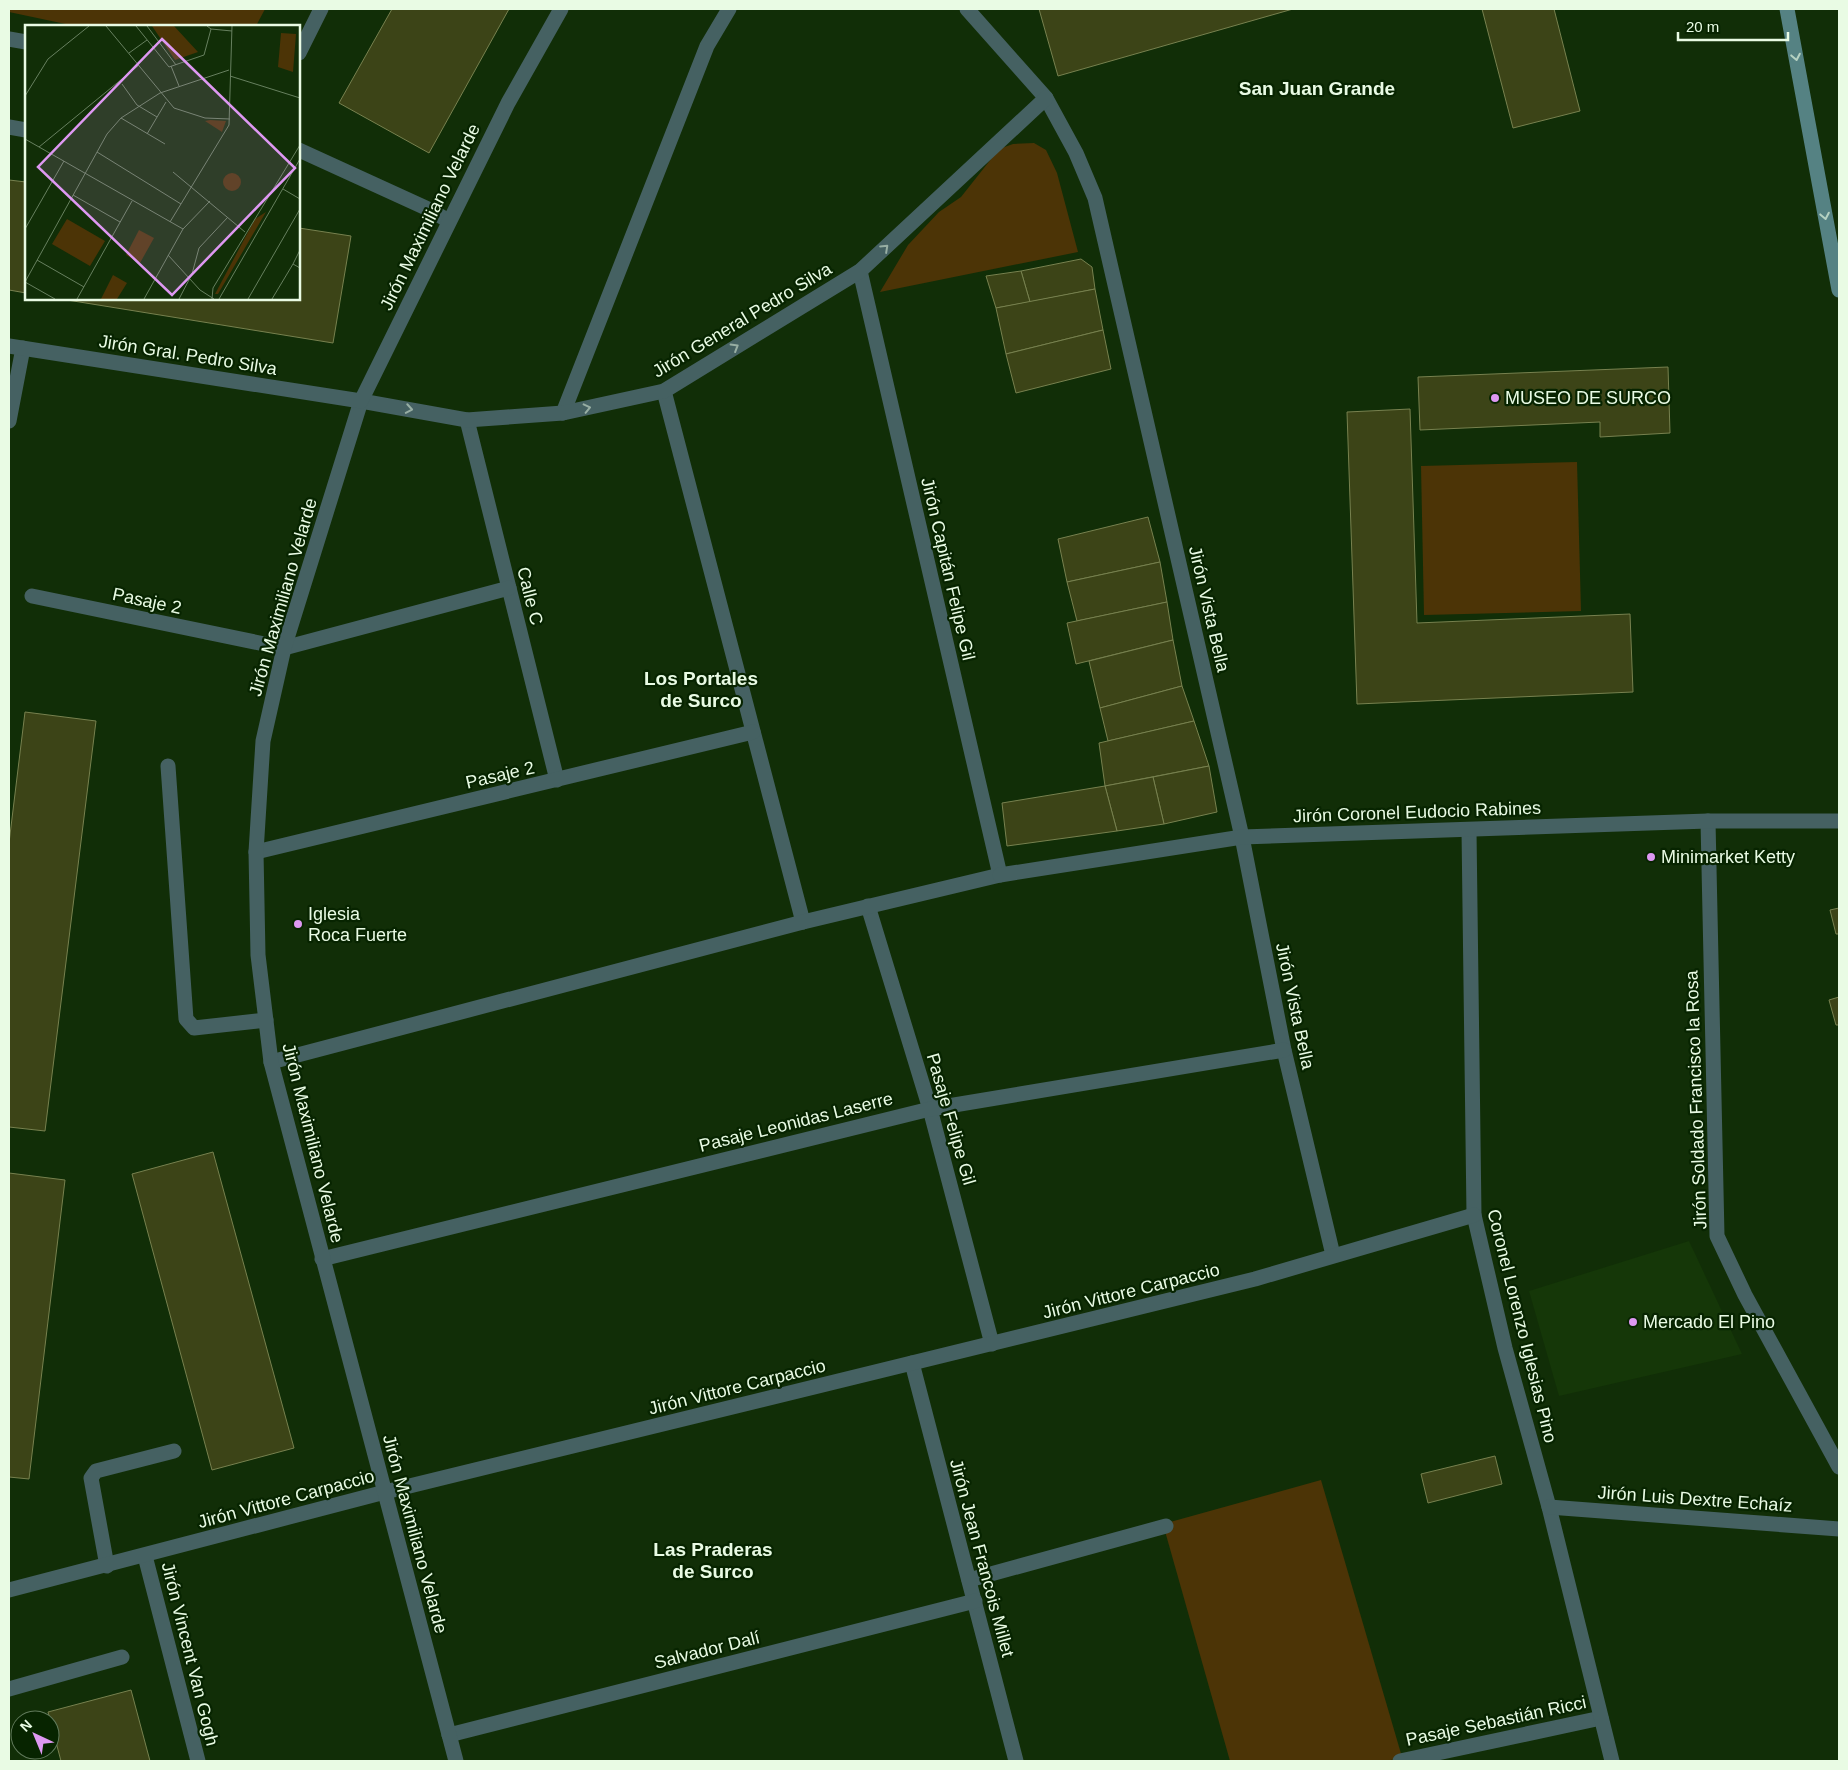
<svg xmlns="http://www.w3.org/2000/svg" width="1848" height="1770" font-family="Helvetica,sans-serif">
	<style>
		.built { fill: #153708 }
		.green { fill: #4c3406 }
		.building { fill: #3c4417; stroke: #77814f }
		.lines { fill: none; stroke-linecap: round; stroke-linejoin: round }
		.service { stroke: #456162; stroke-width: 15 }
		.pedestrian { stroke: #456162; stroke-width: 15 }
		.minor { stroke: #456162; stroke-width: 15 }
		.tertiary { stroke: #456162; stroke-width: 15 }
		.secondary { stroke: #558283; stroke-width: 15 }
		.oneway { stroke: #b5d1c2 }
		.oneway2 { stroke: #97aea3 }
		.poi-dot { fill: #de98f2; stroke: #072400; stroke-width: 2 }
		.labels { text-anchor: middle; stroke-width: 4.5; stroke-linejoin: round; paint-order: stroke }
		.street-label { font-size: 18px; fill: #e9fbe4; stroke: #072400 }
		.poi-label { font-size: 18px; fill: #e9fbe4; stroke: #072400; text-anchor: start }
		.neighbourhood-label { font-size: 19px; font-weight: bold; fill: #e9fbe4; stroke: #072400 }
		.inset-road { fill: none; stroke: #67805f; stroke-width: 1 }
		.view { fill: #de98f2; fill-opacity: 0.15; stroke: #de98f2; stroke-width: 2.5 }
		.inset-edge { fill: none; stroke: #e9fbe4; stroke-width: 2.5 }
	</style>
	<rect width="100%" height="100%" fill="#112e07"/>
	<path class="built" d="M1689 1241 1742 1354 1559 1396 1529 1291Z"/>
	<g class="green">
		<path d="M9 9H265L256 26H75L9 12Z"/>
		<path d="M1034 143 1046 150 1057 173 1078 252 880 292 908 245 939 212 961 197 999 149 1013 144Z"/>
		<path d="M1577 462 1581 611 1424 615 1421 466Z"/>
		<path d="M1321 1480 1402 1757 1387 1761H1230L1163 1524Z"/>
	</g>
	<g class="building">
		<path d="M392 9H509L429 153 339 103Z"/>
		<path d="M1039 9H1293L1058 76Z"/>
		<path d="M1482 9H1554L1580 111 1513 128Z"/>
		<path d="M9 180 26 182V293L9 290Z"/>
		<path d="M299 228 351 236 333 343 61 299H299Z"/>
		<path d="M1081 259 1092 267 1095 289 1030 302 1021 271Z"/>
		<path d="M1021 271 1030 302 996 308 986 276Z"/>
		<path d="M1095 289 1103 330 1006 354 996 308Z"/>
		<path d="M1103 330 1111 369 1016 393 1006 354Z"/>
		<path d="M1668 367 1670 433 1600 437V422L1420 430 1418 377Z"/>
		<path d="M1410 409 1417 623 1630 614 1633 692 1357 704 1347 412Z"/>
		<path d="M1148 517 1160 562 1067 582 1058 539Z"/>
		<path d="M1160 562 1167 602 1077 621 1067 582Z"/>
		<path d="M1167 602 1173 640 1076 664 1067 623Z"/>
		<path d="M1173 640 1182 686 1100 708 1089 661Z"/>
		<path d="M1182 686 1194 721 1108 741 1100 708Z"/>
		<path d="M25 712 96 721 45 1131 9 1127V843Z"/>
		<path d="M1194 721 1209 766 1105 786 1099 743Z"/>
		<path d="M1209 766 1217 812 1164 824 1153 777Z"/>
		<path d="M1153 777 1164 824 1117 831 1105 786Z"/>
		<path d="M1105 786 1117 831 1007 846 1002 803Z"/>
		<path d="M1839 908V934H1836L1830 910Z"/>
		<path d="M1839 997V1025H1836L1829 1000Z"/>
		<path d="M213 1152 294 1448 212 1470 132 1174Z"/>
		<path d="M9 1173 65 1180 29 1479 9 1477Z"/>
		<path d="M1495 1456 1502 1484 1428 1503 1421 1474Z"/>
		<path d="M131 1690 150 1761H61L48 1712Z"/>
	</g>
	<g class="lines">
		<g class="service">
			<path d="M664 391 803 922"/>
			<path d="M563 413 707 46 729 9"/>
			<path d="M168 766 186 1019 194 1028 266 1020"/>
			<path d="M868 906 930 1109 992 1344"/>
			<path d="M271 1062 803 922 1000 875 860 271"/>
			<path d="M107 1566 91 1478 96 1471 174 1451"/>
			<path d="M9 1689 122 1657"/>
		</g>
		<g class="pedestrian">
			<path d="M969 1580 1166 1526"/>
			<path d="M1400 1761 1601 1718"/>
		</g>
		<g class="minor">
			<path d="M967 9 1046 98 1076 153 1095 198 1242 837 1284 1050 1333 1255"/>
			<path d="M9 39 26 42"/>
			<path d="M299 53 321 9"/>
			<path d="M9 127 26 130"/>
			<path d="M299 150 426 208 449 221"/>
			<path d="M467 420 557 780"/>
			<path d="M9 421 23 348"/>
			<path d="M32 596 284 648 509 588"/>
			<path d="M1708 821 1717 1236 1745 1295 1839 1467"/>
			<path d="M1469 830 1474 1215 1505 1348 1549 1507 1612 1761"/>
			<path d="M256 852 753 732"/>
			<path d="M1000 875 1242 837 1708 821H1839"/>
			<path d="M322 1259 930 1109 1284 1050"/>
			<path d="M912 1363 1016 1761"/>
			<path d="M1549 1507 1839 1529"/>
			<path d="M145 1556 198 1761"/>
			<path d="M9 1590 385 1492 1255 1279 1474 1215"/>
			<path d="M449 1735 975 1601"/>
			<path d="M456 1761 271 1062 258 955 256 852 263 741 284 648 361 401 467 420 563 413 664 391 860 271 1046 98"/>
		</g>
		<path class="tertiary" d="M9 346 361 401 508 103 561 9"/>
		<path class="secondary" d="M1787 9 1839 290"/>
	</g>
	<defs><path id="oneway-chevron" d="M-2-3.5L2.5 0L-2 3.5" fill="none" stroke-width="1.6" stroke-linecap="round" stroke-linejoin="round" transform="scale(1.25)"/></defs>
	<g class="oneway">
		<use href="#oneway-chevron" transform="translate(1796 57) rotate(79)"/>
		<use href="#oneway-chevron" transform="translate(1825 216) rotate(79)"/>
	</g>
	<g class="oneway2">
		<use href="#oneway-chevron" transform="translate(885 248) rotate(-43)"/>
		<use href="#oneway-chevron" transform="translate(735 347) rotate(-31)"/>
		<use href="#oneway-chevron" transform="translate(587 408) rotate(-13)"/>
		<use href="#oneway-chevron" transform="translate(409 409) rotate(10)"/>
	</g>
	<g class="poi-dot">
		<circle cx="1495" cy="398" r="5"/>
		<circle cx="1651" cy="857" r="5"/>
		<circle cx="298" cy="924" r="5"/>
		<circle cx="1633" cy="1322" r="5"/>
	</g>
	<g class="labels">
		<g class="street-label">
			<text transform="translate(430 217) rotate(-64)" y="6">Jirón Maximiliano Velarde</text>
			<text transform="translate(742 320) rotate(-31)" y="6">Jirón General Pedro Silva</text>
			<text transform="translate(188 355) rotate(9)" y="6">Jirón Gral. Pedro Silva</text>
			<text transform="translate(948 569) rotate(77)" y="6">Jirón Capitán Felipe Gil</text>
			<text transform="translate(530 596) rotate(76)" y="6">Calle C</text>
			<text transform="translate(283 597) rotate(-74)" y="6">Jirón Maximiliano Velarde</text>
			<text transform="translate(147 601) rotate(12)" y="6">Pasaje 2</text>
			<text transform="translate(1209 609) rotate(77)" y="6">Jirón Vista Bella</text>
			<text transform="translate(500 775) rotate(-13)" y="6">Pasaje 2</text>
			<text transform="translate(1417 812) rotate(-2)" y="6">Jirón Coronel Eudocio Rabines</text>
			<text transform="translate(1295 1006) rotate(78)" y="6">Jirón Vista Bella</text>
			<text transform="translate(1696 1100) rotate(-92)" y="6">Jirón Soldado Francisco la Rosa</text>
			<text transform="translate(951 1119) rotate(74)" y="6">Pasaje Felipe Gil</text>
			<text transform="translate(796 1122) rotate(-14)" y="6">Pasaje Leonidas Laserre</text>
			<text transform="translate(313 1143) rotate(76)" y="6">Jirón Maximiliano Velarde</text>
			<text transform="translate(1131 1291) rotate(-14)" y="6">Jirón Vittore Carpaccio</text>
			<text transform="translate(1522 1326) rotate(76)" y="6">Coronel Lorenzo Iglesias Pino</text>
			<text transform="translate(737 1387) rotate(-14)" y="6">Jirón Vittore Carpaccio</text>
			<text transform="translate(286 1499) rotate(-15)" y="6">Jirón Vittore Carpaccio</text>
			<text transform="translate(1695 1499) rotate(4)" y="6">Jirón Luis Dextre Echaíz</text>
			<text transform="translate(415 1534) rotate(75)" y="6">Jirón Maximiliano Velarde</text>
			<text transform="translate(982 1558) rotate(75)" y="6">Jirón Jean Francois Millet</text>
			<text transform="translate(707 1650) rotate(-14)" y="6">Salvador Dalí</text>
			<text transform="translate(190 1654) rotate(76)" y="6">Jirón Vincent Van Gogh</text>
			<text transform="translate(1496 1721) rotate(-12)" y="6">Pasaje Sebastián Ricci</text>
		</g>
		<g class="poi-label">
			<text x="1505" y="404">MUSEO DE SURCO</text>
			<text x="1661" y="863">Minimarket Ketty</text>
			<text x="308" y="920">Iglesia<tspan x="308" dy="21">Roca Fuerte</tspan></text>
			<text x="1643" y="1328">Mercado El Pino</text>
		</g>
		<g class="neighbourhood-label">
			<text x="1317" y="95">San Juan Grande</text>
			<text x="701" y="685">Los Portales<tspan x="701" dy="22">de Surco</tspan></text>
			<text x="713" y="1556">Las Praderas<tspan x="713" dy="22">de Surco</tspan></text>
		</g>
	</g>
	<g transform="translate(25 25)">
		<rect width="275" height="275" fill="#112e07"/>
		<path d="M127 1H149L173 27 150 35ZM256 8 271 9 268 47 253 42ZM185 95 201 96 197 107 180 96ZM198 157a9 9 0 1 1 18 0a9 9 0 1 1-18 0ZM241 187 193 269H190L230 194ZM42 194 80 216 65 241 27 219ZM114 205 129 213 115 238 101 230ZM88 250 102 258 92 274H76Z" fill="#4c3406"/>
		<path class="inset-road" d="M81 1 149 83 180 93 205 94M111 1 144 42 179 30 186 4 182 1M122 1 151 40M186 4 207 6M104 28 122 15M146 41 154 61M205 51 275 73M97 59 112 80 132 92M0 71 23 34 64 1M96 93 140 119M122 109 141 77M0 114 158 204M14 122 114 40M72 127 156 179M148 147 220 207M258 164 275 174M48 170 95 197M145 197 204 100 207 1M0 204 39 136M275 225 268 239 275 243M143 230 175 265 189 274M12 235 59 262M0 257 82 109 96 93 135 68 204 45M0 257 30 274M52 274 107 176M119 274 158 204 185 176M154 274 167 249 174 223 203 192M187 274 188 263 275 120M194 274 275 134M223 274 275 184M247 274 268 239"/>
		<path class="view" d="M137 14 270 143 147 270 13 142Z"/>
		<rect width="275" height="275" class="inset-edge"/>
	</g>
	<rect width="1848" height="1770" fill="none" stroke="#e9fbe4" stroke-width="20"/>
	<g transform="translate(35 1735) rotate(316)"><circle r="24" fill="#072400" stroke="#617a5b"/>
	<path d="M0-4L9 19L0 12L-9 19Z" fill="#de98f2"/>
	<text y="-8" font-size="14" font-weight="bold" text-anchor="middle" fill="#e9fbe4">N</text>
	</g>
	<path d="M1678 32v8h110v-8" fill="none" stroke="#e9fbe4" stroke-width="2.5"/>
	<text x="1686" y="32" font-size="15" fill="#e9fbe4" stroke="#072400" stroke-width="4" paint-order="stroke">20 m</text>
</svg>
